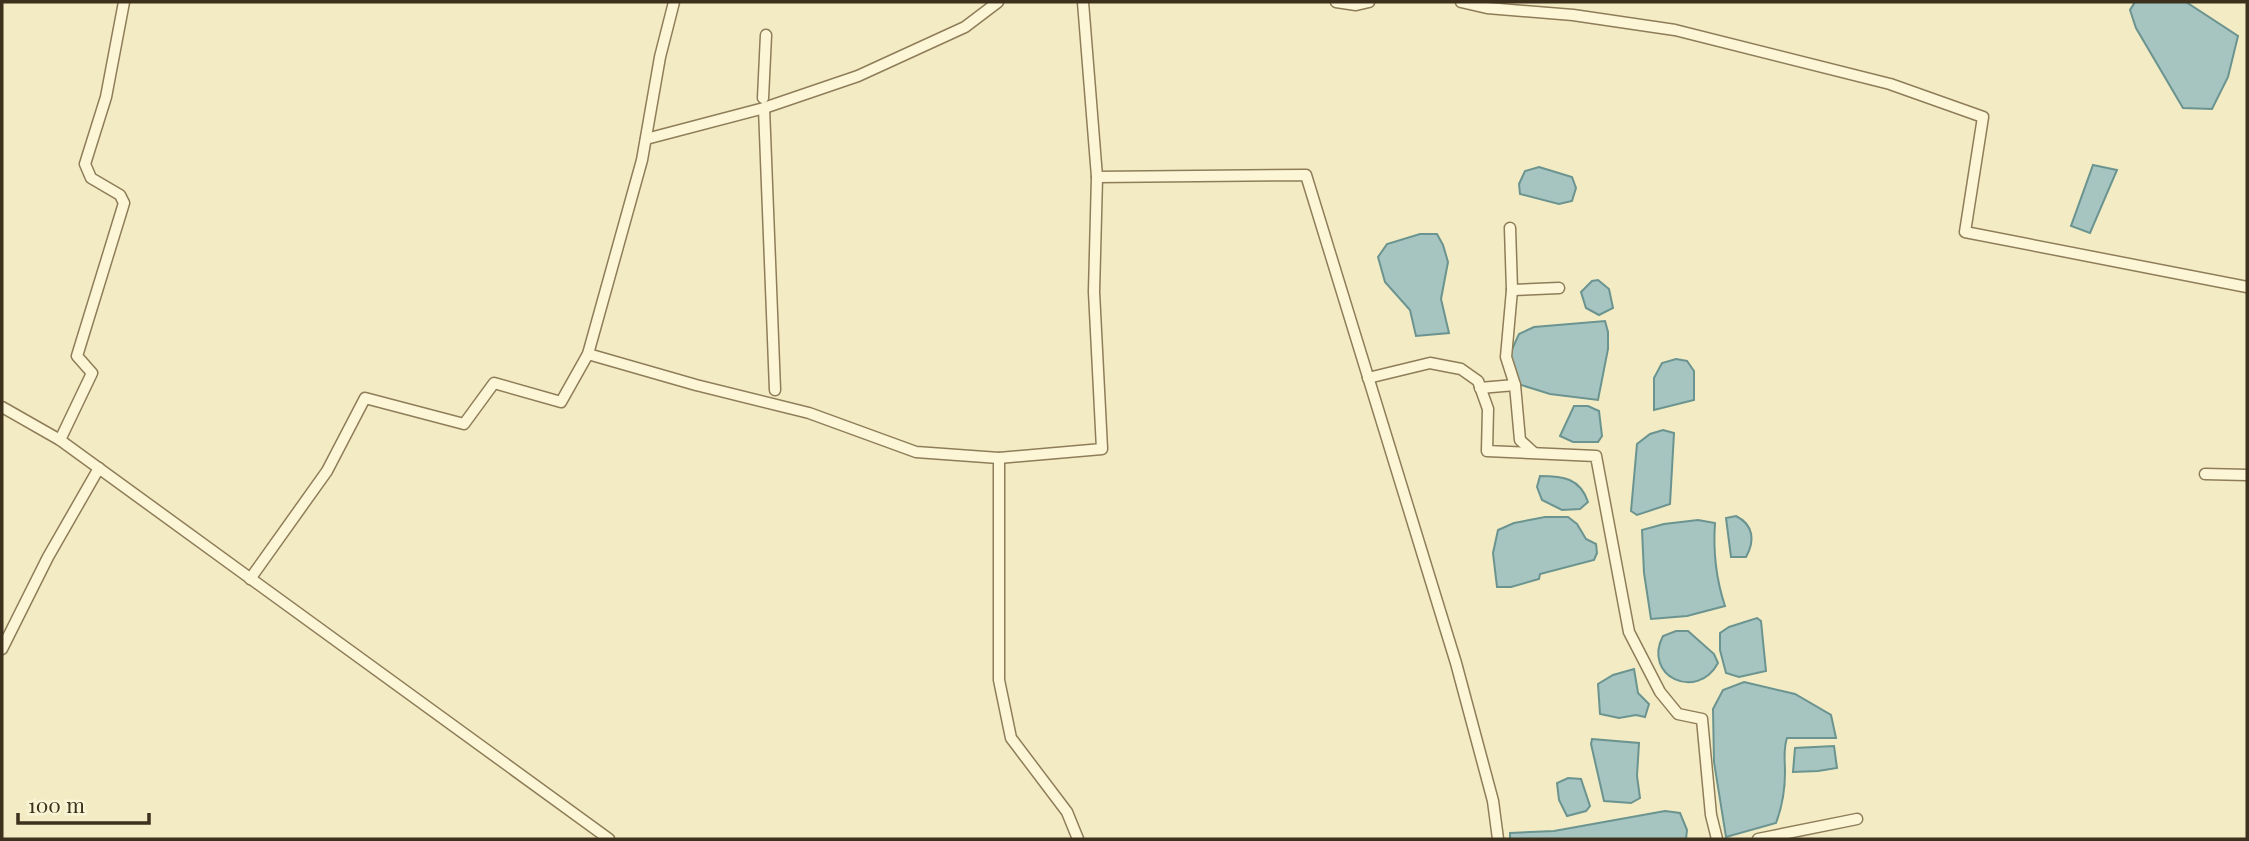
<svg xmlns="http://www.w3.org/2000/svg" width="2249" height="841" font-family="'Playfair Display',serif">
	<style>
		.water { fill: #a6c4c0; stroke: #6b9490; stroke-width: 2 }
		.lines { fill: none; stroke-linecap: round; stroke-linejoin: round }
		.minor-casing { stroke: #8e7d58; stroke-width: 13 }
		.minor { stroke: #fcf6d7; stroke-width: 10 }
	</style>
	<rect width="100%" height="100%" fill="#f2ebc3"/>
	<g class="water">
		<path d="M2135 2H2186L2238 36 2228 77 2212 109 2183 108 2136 28 2130 10Z"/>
		<path d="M2093 165 2117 170 2090 233 2071 226Z"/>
		<path d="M1539 167 1572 177 1576 188 1572 201 1559 204 1520 194 1519 184 1525 171Z"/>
		<path d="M1420 234H1437L1443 245 1448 262 1441 299 1449 333 1416 336 1410 310 1385 282 1378 257 1387 244Z"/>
		<path d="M1598 280 1609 289 1613 308 1599 315 1586 308 1581 292 1592 281Z"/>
		<path d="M1605 321 1608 332V349L1598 400 1550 394 1518 384 1508 358 1519 334 1534 327Z"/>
		<path d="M1676 359 1687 361 1694 371V400L1654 410V378L1662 363Z"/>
		<path d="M1574 406H1588L1599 411 1602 436 1598 442H1573L1560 436Z"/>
		<path d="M1663 430 1674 433 1670 504 1637 515 1631 511 1637 444 1650 434Z"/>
		<path d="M1540 476C1563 476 1580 478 1588 502L1580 509 1562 510 1542 500 1537 487Z"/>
		<path d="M1736 516C1754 525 1755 541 1746 557H1731L1726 518Z"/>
		<path d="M1545 517H1568L1577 524 1586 539 1596 544 1597 553 1594 560 1540 574 1539 579 1511 587H1497L1493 553 1498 530 1514 523Z"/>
		<path d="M1698 520 1715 523C1713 551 1716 579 1725 606L1687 616 1651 619 1644 573 1642 530 1664 524Z"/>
		<path d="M1757 618 1761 621 1766 671 1739 677 1726 673 1720 650V633L1729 627Z"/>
		<path d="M1676 631H1688L1714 654 1718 663C1697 702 1642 676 1663 636Z"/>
		<path d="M1634 669 1638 693 1649 704 1645 717 1636 715 1619 718 1600 714 1598 684 1613 675Z"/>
		<path d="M1744 682 1795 694 1831 715 1836 738H1787C1783 750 1785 761 1785 772 1785 790 1782 807 1776 823L1726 837 1714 762 1713 709 1723 690Z"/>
		<path d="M1592 739 1639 743 1637 776 1640 798 1631 803 1604 801 1591 744Z"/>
		<path d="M1834 746 1837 768 1818 771 1793 772 1795 748Z"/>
		<path d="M1568 778 1581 779 1590 806 1586 811 1567 816 1559 800 1557 783Z"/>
		<path d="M1665 811 1680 813 1687 830 1686 839H1510V833L1554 831Z"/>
	</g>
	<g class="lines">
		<g class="minor-casing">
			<g id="minor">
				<path d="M1336 2 1356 5 1369 2"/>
				<path d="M1461 2 1487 8 1573 15 1675 30 1890 84 1983 117 1965 232 2247 287"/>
				<path d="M763 98 766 35"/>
				<path d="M764 108 858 76 965 27 998 2"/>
				<path d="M646 139 764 108 775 390"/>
				<path d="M1097 177 1306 175 1456 663 1493 801 1498 839"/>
				<path d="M1510 228 1512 290 1506 357 1515 385 1520 440 1533 452"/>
				<path d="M1512 290 1559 288"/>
				<path d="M588 354 696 385 809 413 916 452 999 458 1102 449 1094 292 1097 177 1083 2"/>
				<path d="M1368 378 1430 363 1461 369 1478 381 1488 409 1487 451 1596 456 1629 632 1660 692 1678 714 1702 719 1711 815 1717 839"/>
				<path d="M1480 388 1515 385"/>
				<path d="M2 407 60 440 609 839"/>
				<path d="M60 440 92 373 77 356 124 203 120 195 91 178 85 164 106 97 124 2"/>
				<path d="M999 458V680L1011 738 1067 812 1078 839"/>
				<path d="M2205 474 2247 475"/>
				<path d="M250 579 327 471 365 398 464 424 494 383 561 402 588 354 642 160 660 57 674 2"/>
				<path d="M2 649 48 557 99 468"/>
				<path d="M1758 839 1857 819"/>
			</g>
		</g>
		<use href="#minor" class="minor"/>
	</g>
	<rect width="2249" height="841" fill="none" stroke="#3d311d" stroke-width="7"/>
	<path d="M18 813v10h131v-10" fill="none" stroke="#3d311d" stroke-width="3.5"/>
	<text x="28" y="813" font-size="21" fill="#3d311d" stroke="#f8f4d4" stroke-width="5" paint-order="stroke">100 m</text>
</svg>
